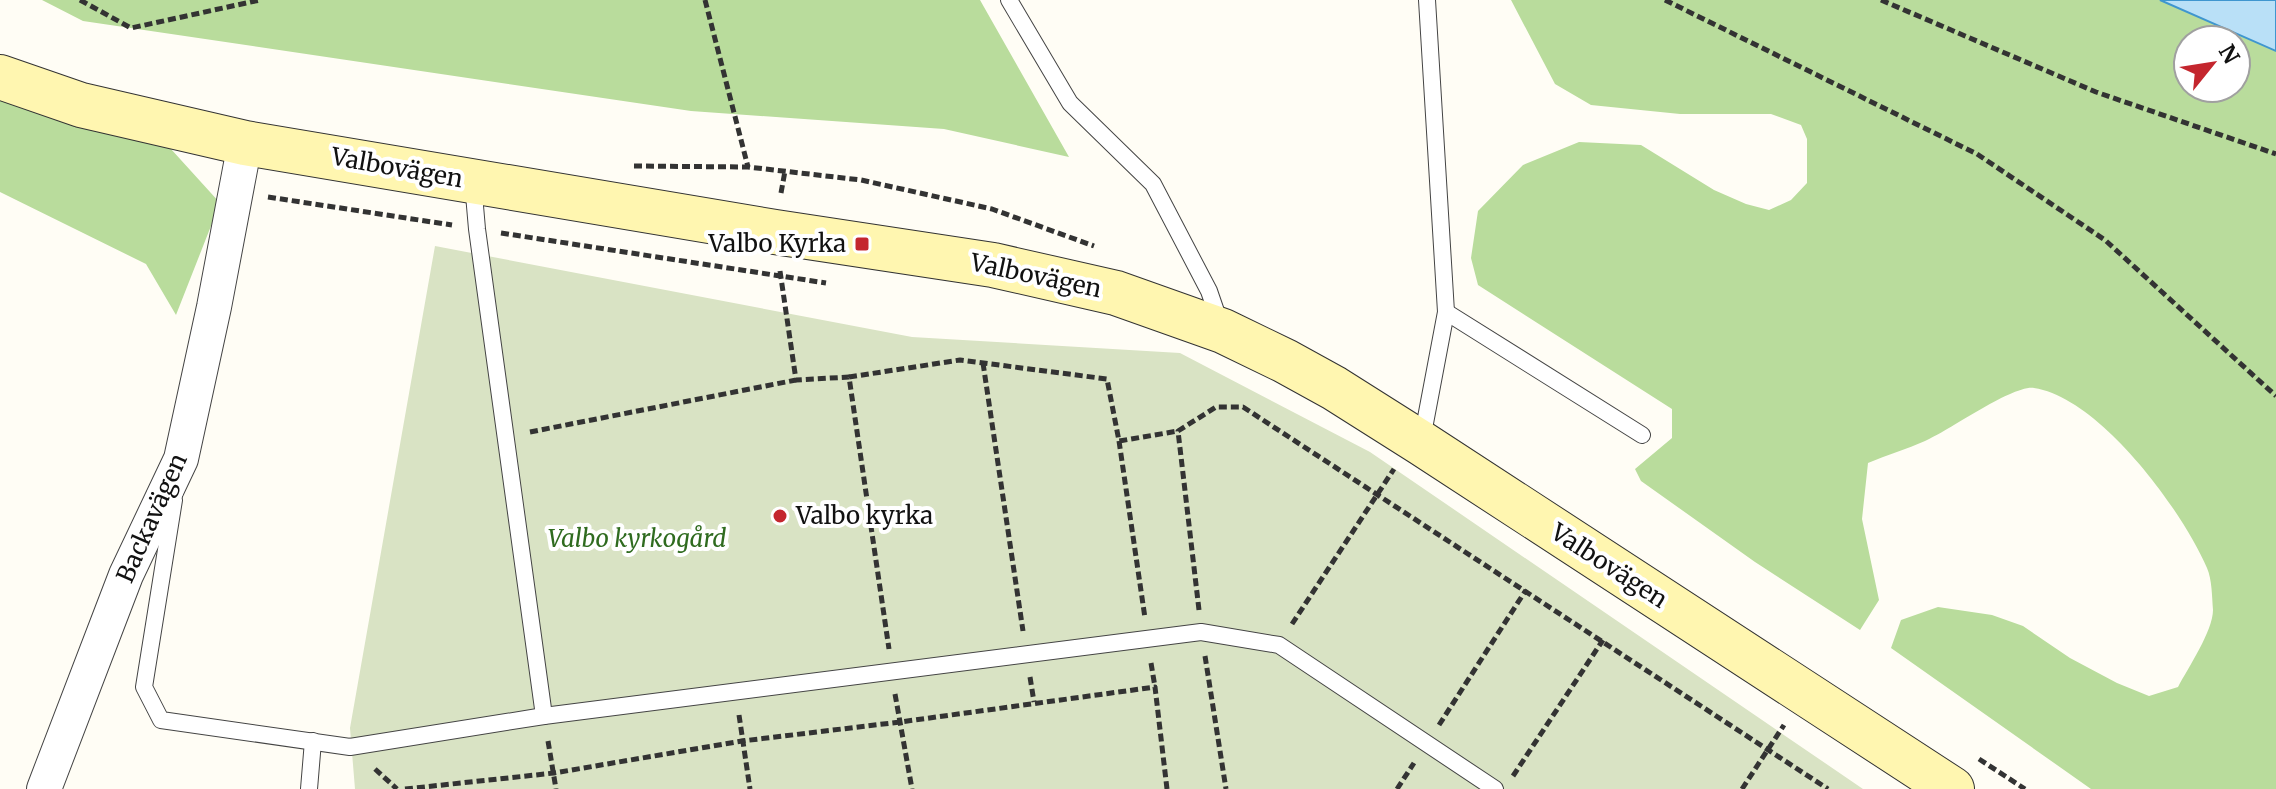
<svg xmlns="http://www.w3.org/2000/svg" width="2276" height="789" font-family="Merriweather,serif">
	<style>
		.forest { fill: #b9dc9c; fill-rule: evenodd }
		.cemetery { fill: #d9e3c4 }
		.water { fill: #b9e0f7; stroke: #3f96cf; stroke-width: 2 }
		.lines { fill: none; stroke-linecap: round; stroke-linejoin: round }
		.lane-casing { stroke: #444; stroke-width: 18 }
		.street-casing { stroke: #444; stroke-width: 36 }
		.secondary-casing { stroke: #333; stroke-width: 46 }
		.path { stroke: #333; stroke-width: 5; stroke-dasharray: 8 4; stroke-linecap: butt }
		.lane { stroke: #fff; stroke-width: 16 }
		.street { stroke: #fff; stroke-width: 34 }
		.secondary { stroke: #fff6b0; stroke-width: 44 }
		.poi-dot { fill: #c4262e; stroke: #fff; stroke-width: 3 }
		.labels { text-anchor: middle; stroke-width: 8; stroke-linejoin: round; paint-order: stroke }
		.street-label { font-size: 24px; fill: #111; stroke: #fff }
		.poi-label { font-size: 24px; fill: #111; stroke: #fff; text-anchor: end }
		.park-label { font-size: 24px; font-style: italic; fill: #2f6b1f; stroke: #fff }
	</style>
	<rect width="100%" height="100%" fill="#fffdf5"/>
	<g class="forest">
		<path d="M42 0H980L1069 157 944 129 691 111 83 21Z"/>
		<path d="M1511 0H2160L2276 51V789H2091L1891 648 1901 620 1938 607 1992 615 2023 626 2070 658 2117 683 2149 696 2178 687C2188 668 2213 631 2213 610 2212 597 2212 579 2207 568 2182 510 2100 398 2034 388 2012 385 1949 431 1925 441 1907 449 1887 455 1868 463L1862 519 1879 600 1860 630 1755 562 1641 481 1635 469 1672 438V409L1478 285 1471 258 1478 211 1523 165 1579 142 1641 145 1714 190 1746 204 1769 210 1791 200 1807 183V139L1801 125 1771 114H1680L1591 105 1555 84ZM2188 40H2236V88H2188Z"/>
		<path d="M0 92 151 127 220 203 176 315 146 264 0 192Z"/>
	</g>
	<path class="cemetery" d="M435 246 912 337 1180 353 1370 452 1863 789H355L350 728Z"/>
	<path class="water" d="M2160 0H2276V51Z"/>
	<g class="lines">
		<g class="lane-casing">
			<g id="lane">
				<path d="M1009 0 1070 103 1153 184 1209 291 1220 323"/>
				<path d="M473 183 477 229 544 716"/>
				<path d="M1446 312 1642 435"/>
				<path d="M1422 439 1446 312 1427 0"/>
				<path d="M174 500 144 687 161 720 350 747 544 716 1201 632 1279 645 1495 789"/>
				<path d="M309 789 313 741"/>
			</g>
		</g>
		<g class="street-casing">
			<path id="street" d="M44 789 126 575 181 459 214 307 245 143"/>
		</g>
		<g class="secondary-casing">
			<path id="secondary" d="M0 77 81 105 245 143 775 232 993 265 1116 293 1223 331 1285 361 1334 388 1421 443 1952 789"/>
		</g>
		<g class="path">
			<path d="M80 0 131 28 260 0"/>
			<path d="M705 0 748 167"/>
			<path d="M1665 0 1977 154 2105 240 2276 396"/>
			<path d="M1881 0 2096 92 2276 154"/>
			<path d="M634 166 748 167 861 180 992 209 1094 246"/>
			<path d="M781 193 785 171"/>
			<path d="M268 197 452 225"/>
			<path d="M501 233 826 283"/>
			<path d="M780 271 796 380 849 377 889 649"/>
			<path d="M983 363 1023 631"/>
			<path d="M849 377 960 360 1107 379 1119 441 1178 431"/>
			<path d="M530 432 796 380"/>
			<path d="M1119 441 1145 618"/>
			<path d="M1199 610 1178 431 1216 407H1243L1828 789"/>
			<path d="M1292 624 1394 469"/>
			<path d="M1205 656 1226 789"/>
			<path d="M1151 663 1155 687"/>
			<path d="M1030 677 1034 702"/>
			<path d="M895 694 912 789"/>
			<path d="M739 715 750 789"/>
			<path d="M1439 725 1526 590"/>
			<path d="M548 741 556 789"/>
			<path d="M1979 759 2025 789"/>
			<path d="M375 769 397 789"/>
			<path d="M1513 776 1603 640"/>
			<path d="M405 789 554 773 742 741 900 722 1155 687 1167 789"/>
			<path d="M1397 789 1414 763"/>
			<path d="M1742 789 1784 725"/>
		</g>
		<use href="#lane" class="lane"/>
		<use href="#street" class="street"/>
		<use href="#secondary" class="secondary"/>
	</g>
	<g class="poi-dot">
		<rect x="854" y="236" width="16" height="16" rx="4"/>
		<circle cx="780" cy="516" r="8"/>
	</g>
	<g class="labels">
		<g class="street-label">
			<text transform="translate(397 168) rotate(10)" y="8">Valbovägen</text>
			<text transform="translate(1036 276) rotate(12)" y="8">Valbovägen</text>
			<text transform="translate(152 518) rotate(-66)" y="8">Backavägen</text>
			<text transform="translate(1609 566) rotate(33)" y="8">Valbovägen</text>
		</g>
		<g class="poi-label">
			<text x="846" y="252">Valbo Kyrka</text>
			<text x="796" y="524" text-anchor="start">Valbo kyrka</text>
		</g>
		<g class="park-label">
			<text x="637" y="547">Valbo kyrkogård</text>
		</g>
	</g>
	<g transform="translate(2212 64) rotate(60)"><circle r="38" fill="#ffffff" stroke="#a0a0a0" stroke-width="2"/>
	<path d="M0-6L14 30L0 20L-14 30Z" fill="#c4262e"/>
	<text y="-12" font-size="22" font-weight="bold" text-anchor="middle" fill="#111111">N</text>
	</g>
</svg>
